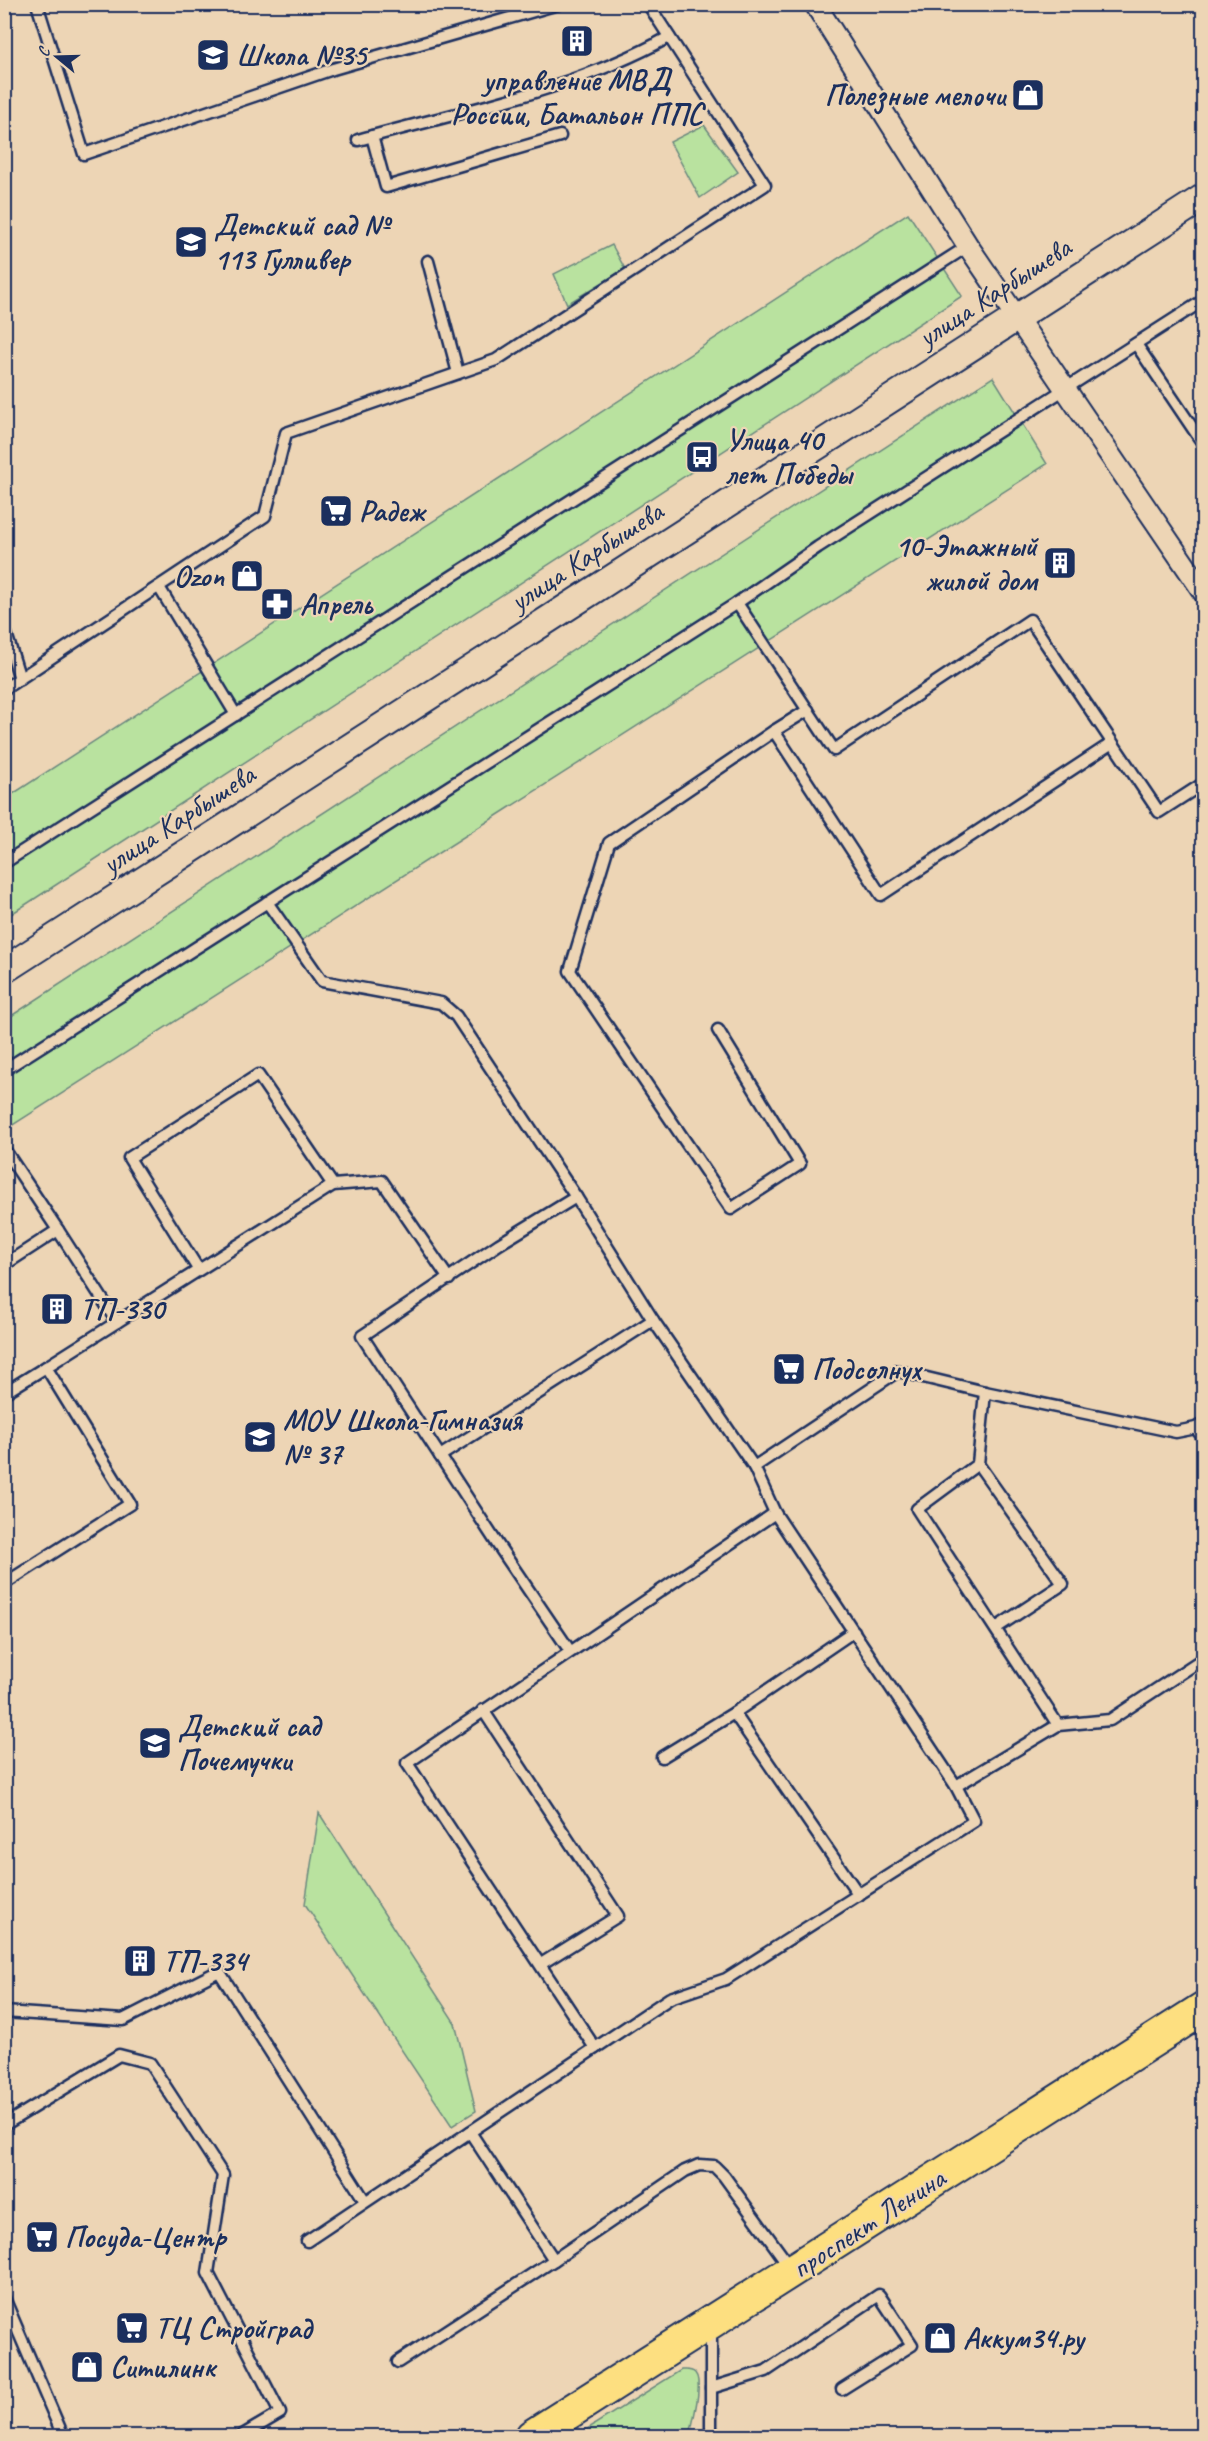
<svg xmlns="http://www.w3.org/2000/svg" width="1208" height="2441" font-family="Caveat,sans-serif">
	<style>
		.green { fill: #b9e29f; stroke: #6a887e; stroke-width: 1.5 }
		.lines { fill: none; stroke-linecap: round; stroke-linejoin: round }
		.service-casing { stroke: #1b2f5e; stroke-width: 15 }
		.minor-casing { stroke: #1b2f5e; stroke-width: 24 }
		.tertiary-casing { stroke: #1b2f5e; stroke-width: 30 }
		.primary-casing { stroke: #1b2f5e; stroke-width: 36 }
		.service { stroke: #edd5b5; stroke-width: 10 }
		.minor { stroke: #edd5b5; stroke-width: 20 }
		.tertiary { stroke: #edd5b5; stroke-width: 26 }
		.primary { stroke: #fddf80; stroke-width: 32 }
		.labels { text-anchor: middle; stroke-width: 4.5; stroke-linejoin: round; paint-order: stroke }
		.poi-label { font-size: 30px; font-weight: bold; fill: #1b2f5e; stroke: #edd5b5; text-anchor: start }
		.street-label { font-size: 30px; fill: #1b2f5e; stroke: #edd5b5 }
	</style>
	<rect width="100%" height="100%" fill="#edd5b5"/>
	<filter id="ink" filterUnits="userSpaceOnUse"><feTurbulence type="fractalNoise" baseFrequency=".0167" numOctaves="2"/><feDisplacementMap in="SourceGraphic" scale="12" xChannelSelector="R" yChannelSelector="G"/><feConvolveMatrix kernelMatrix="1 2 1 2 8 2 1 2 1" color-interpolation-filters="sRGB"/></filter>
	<g filter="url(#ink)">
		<g class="green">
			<path d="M704 125 738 172 700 198 670 142Z"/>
			<path d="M908 213 962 296 5 918V799Z"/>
			<path d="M612 245 625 269 567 304 554 274Z"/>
			<path d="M993 377 1047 464 5 1130V1020Z"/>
			<path d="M319 1813 455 2023 476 2111 452 2126 305 1904Z"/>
			<path d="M681 2370C686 2370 691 2369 695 2373 704 2383 692 2423 690 2436H576Z"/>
		</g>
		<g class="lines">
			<g class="service-casing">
				<g id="service">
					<path d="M37 4 84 154 333 69 558 4"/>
					<path d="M372 136 386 187 560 136"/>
					<path d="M358 140C462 111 574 90 669 37"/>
					<path d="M428 261 458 373"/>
					<path d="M1136 344 1204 445"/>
					<path d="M159 587 236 715"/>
					<path d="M737 603 834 750 1030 620 1159 812 1204 783"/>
					<path d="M4 627 20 679"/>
					<path d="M4 689 265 516 286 433 496 360 765 185 648 4"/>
					<path d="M808 710 774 731 881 895 1112 743"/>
					<path d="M4 863 968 246"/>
					<path d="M267 902 322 981 441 1003 456 1016 576 1197 653 1320"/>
					<path d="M718 1030 800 1164 731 1209 570 971 609 843 774 731"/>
					<path d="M4 1070 737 603 818 547 1204 300"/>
					<path d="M4 1149 58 1230 4 1265"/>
					<path d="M198 1269 129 1158 258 1075 333 1185"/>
					<path d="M117 1322 333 1185 382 1181 449 1279"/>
					<path d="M4 1393 46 1367"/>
					<path d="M1196 1428 1204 1439"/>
					<path d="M440 1456 653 1320 754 1467 898 1371 985 1392 1176 1432 1196 1428 1204 1423"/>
					<path d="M978 1464 985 1392"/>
					<path d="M4 1584 130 1504 46 1367 117 1322 58 1230"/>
					<path d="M996 1628 1063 1584 978 1464 917 1509 1058 1725"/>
					<path d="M570 1651 498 1545 362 1336 499 1244 576 1197"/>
					<path d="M483 1710 618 1916 541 1964"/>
					<path d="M734 1713 859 1895"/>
					<path d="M662 1757 734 1713 854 1631"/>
					<path d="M956 1786 1058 1725 1110 1720 1204 1658"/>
					<path d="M4 2012 123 2020 219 1971 365 2201"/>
					<path d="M595 2048 407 1763 775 1513"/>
					<path d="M4 2125 119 2055 150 2063 223 2175 208 2273 280 2413 241 2436"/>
					<path d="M470 2132 554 2260 685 2171 699 2165 714 2166 724 2176 790 2267"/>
					<path d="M307 2241 670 1998 726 1979 974 1821 956 1786 775 1513 754 1467"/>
					<path d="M4 2298 63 2436"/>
					<path d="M398 2362 554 2260"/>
					<path d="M711 2388 766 2371 879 2295 912 2345 842 2389"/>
					<path d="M711 2436V2329"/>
				</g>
			</g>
			<g class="minor-casing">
				<path id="minor" d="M815 4 968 246 1204 593"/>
			</g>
			<g class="tertiary-casing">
				<path id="tertiary" d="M4 970 1204 197"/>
			</g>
			<g class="primary-casing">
				<path id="primary" d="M532 2436 1204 2008"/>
			</g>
			<use href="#service" class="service"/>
			<use href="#minor" class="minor"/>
			<use href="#tertiary" class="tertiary"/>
			<use href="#primary" class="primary"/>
		</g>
	</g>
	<defs>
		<g id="building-square" transform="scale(1.725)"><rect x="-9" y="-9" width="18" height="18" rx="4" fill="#1b2f5e" stroke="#edd5b5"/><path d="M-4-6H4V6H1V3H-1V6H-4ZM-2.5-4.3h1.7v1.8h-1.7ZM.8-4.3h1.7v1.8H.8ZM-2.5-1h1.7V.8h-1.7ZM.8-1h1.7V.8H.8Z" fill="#fff"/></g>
		<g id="school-square" transform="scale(1.725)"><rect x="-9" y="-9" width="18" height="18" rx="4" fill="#1b2f5e" stroke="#edd5b5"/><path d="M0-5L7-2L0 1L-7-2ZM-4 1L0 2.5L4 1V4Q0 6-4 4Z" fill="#fff"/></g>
		<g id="shop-square" transform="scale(1.725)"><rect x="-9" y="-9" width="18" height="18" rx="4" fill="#1b2f5e" stroke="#edd5b5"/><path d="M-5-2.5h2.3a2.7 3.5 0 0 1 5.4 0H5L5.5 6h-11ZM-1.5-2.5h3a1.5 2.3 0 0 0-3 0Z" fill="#fff"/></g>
		<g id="bus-square" transform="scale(1.725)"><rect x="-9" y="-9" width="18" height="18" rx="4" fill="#1b2f5e" stroke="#edd5b5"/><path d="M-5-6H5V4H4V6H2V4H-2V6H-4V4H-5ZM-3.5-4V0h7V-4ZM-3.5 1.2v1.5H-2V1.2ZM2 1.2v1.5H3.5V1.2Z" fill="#fff"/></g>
		<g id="supermarket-square" transform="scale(1.725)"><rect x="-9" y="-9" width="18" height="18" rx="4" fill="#1b2f5e" stroke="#edd5b5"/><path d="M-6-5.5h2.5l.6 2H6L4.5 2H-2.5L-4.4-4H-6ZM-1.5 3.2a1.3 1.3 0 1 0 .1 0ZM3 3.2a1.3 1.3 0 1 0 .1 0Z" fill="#fff"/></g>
		<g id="pharmacy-square" transform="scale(1.725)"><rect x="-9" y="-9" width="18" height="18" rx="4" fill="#1b2f5e" stroke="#edd5b5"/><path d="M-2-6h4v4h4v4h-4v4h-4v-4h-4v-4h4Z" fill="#fff"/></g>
	</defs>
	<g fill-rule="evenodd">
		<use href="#building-square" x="577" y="41"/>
		<use href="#school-square" x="213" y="55"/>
		<use href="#shop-square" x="1028" y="95"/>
		<use href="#school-square" x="191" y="242"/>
		<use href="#bus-square" x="702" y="457"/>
		<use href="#supermarket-square" x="336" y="511"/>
		<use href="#building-square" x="1060" y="563"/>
		<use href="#shop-square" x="247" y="576"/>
		<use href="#pharmacy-square" x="277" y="604"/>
		<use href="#building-square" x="57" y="1309"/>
		<use href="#supermarket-square" x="789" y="1369"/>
		<use href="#school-square" x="260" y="1437"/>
		<use href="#school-square" x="155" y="1743"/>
		<use href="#building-square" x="140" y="1961"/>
		<use href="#supermarket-square" x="42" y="2237"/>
		<use href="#supermarket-square" x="132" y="2328"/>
		<use href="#shop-square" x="940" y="2338"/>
		<use href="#shop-square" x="87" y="2367"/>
	</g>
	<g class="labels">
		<g class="poi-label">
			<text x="236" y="65">Школа №35</text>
			<text x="577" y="90" text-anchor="middle">управление МВД<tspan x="577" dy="34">России, Батальон ППС</tspan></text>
			<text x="1005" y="105" text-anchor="end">Полезные мелочи</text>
			<text x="214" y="235">Детский сад №<tspan x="214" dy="34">113 Гулливер</tspan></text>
			<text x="725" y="450">Улица 40<tspan x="725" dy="34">лет Победы</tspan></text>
			<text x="359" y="521">Радеж</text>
			<text x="1037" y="556" text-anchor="end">10-Этажный<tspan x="1037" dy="34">жилой дом</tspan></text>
			<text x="224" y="586" text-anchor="end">Ozon</text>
			<text x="300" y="614">Апрель</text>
			<text x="80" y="1319">ТП-330</text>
			<text x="812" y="1379">Подсолнух</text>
			<text x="283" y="1430">МОУ Школа-Гимназия<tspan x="283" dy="34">№ 37</tspan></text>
			<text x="178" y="1736">Детский сад<tspan x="178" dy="34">Почемучки</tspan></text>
			<text x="163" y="1971">ТП-334</text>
			<text x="65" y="2247">Посуда-Центр</text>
			<text x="155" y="2338">ТЦ Стройград</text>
			<text x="963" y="2348">Аккум34.ру</text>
			<text x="110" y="2377">Ситилинк</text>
		</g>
		<g class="street-label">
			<text transform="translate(994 292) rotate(-33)" y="10">улица Карбышева</text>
			<text transform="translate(586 556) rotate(-33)" y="10">улица Карбышева</text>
			<text transform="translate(178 819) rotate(-33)" y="10">улица Карбышева</text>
			<text transform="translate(868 2223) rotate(-33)" y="10">проспект Ленина</text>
		</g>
	</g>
	<rect width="1208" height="2441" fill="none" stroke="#edd5b5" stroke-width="24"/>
	<rect x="12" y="12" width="1184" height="2417" fill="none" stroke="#1b2f5e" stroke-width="2" filter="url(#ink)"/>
	<g transform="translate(57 57) rotate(289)" stroke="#edd5b5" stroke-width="4.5" paint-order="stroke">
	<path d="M0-4.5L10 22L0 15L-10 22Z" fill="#1b2f5e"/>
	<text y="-9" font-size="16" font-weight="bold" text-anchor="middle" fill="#1b2f5e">С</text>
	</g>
</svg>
